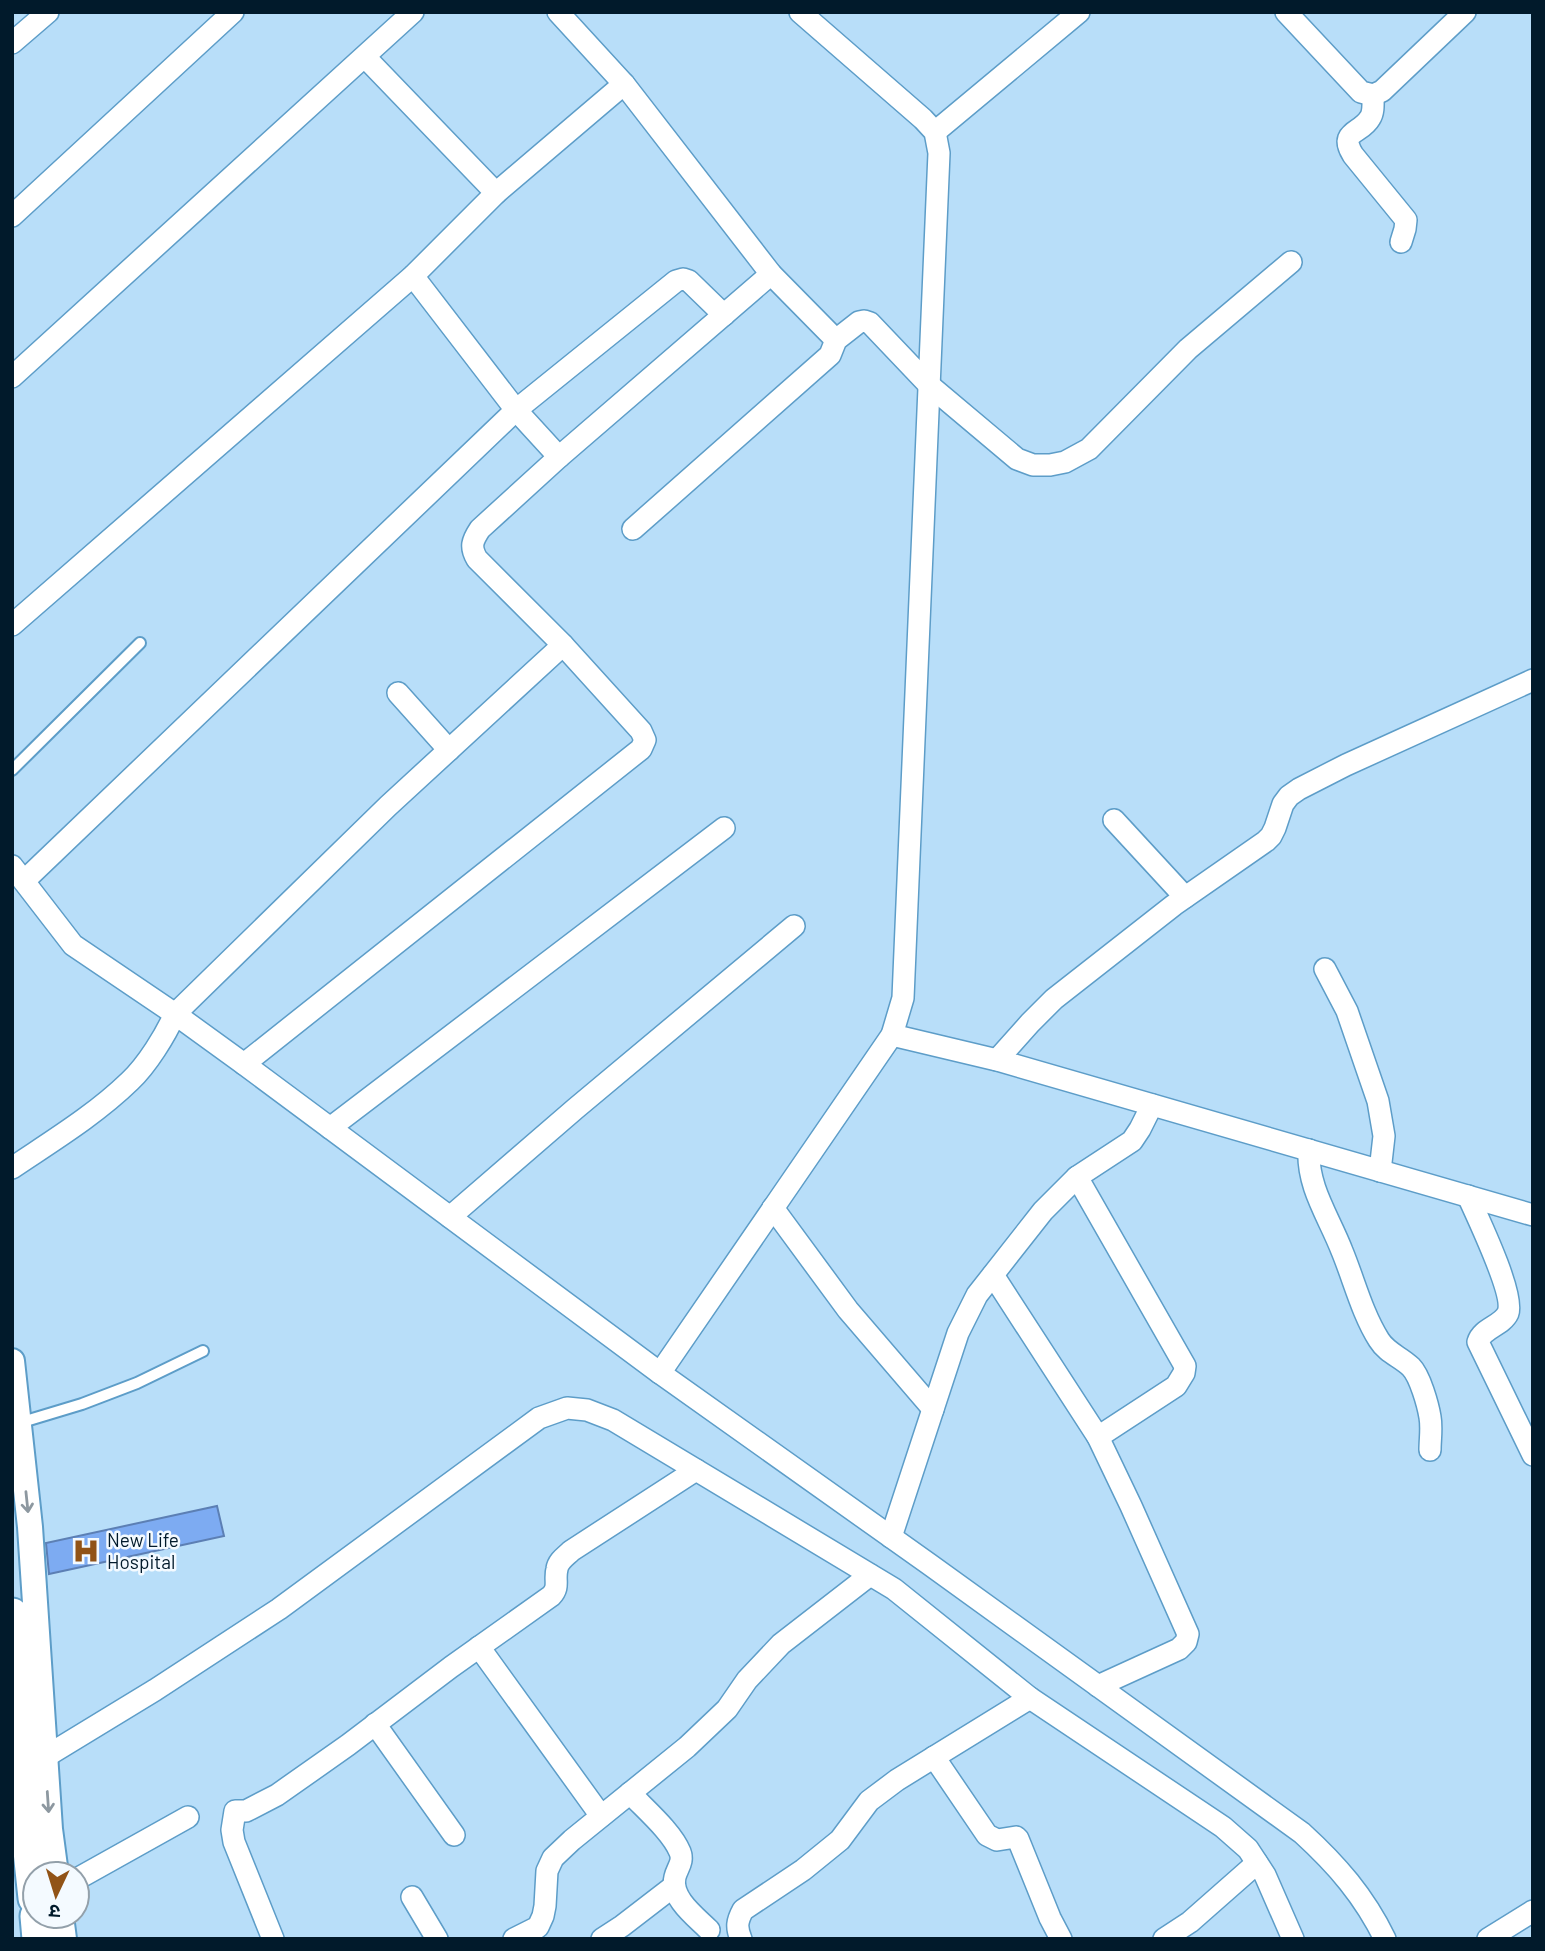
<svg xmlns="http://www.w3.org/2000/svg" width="1545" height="1951" font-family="Barlow,'Noto Sans Devanagari',sans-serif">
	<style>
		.building { fill: #7dabf2; stroke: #5c7fb4; stroke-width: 2 }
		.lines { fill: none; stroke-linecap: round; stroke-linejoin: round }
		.service-casing { stroke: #5d9dc8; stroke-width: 14 }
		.minor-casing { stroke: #5d9dc8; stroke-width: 24 }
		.tertiary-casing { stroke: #5d9dc8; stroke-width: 28 }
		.trunk-casing { stroke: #5d9dc8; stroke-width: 37 }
		.service { stroke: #fff; stroke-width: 10 }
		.minor { stroke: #fff; stroke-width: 21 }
		.tertiary { stroke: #fff; stroke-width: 24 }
		.trunk { stroke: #fff; stroke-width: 33 }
		.oneway { stroke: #8d98a0 }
		.labels { text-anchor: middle; stroke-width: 5; stroke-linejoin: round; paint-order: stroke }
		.poi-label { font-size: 19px; fill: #011a2b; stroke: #f4faff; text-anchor: start }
	</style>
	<rect width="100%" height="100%" fill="#b8def9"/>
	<path class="building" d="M217 1506 224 1536 49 1574 46 1543Z"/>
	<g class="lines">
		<g class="service-casing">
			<g id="service">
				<path d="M12 770 140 643"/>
				<path d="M19 1423 82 1404 137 1383 203 1351"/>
			</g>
		</g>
		<g class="minor-casing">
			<g id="minor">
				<path d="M558 12 624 84 771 274 836 340"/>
				<path d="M800 12 923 119 935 132 939 153 903 998 892 1035 660 1373 929 1564 1302 1833C1337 1865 1364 1896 1385 1939"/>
				<path d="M1286 12 1361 92 1373 95 1382 91 1465 12"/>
				<path d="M12 43 48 12"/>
				<path d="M365 57 496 193"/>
				<path d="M1373 95C1373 103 1374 112 1370 118 1361 134 1338 131 1353 155L1406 220 1405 229 1401 242"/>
				<path d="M935 132 1079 12"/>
				<path d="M12 216 233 12"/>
				<path d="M413 276 516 410 559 457"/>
				<path d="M12 377 413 12"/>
				<path d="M633 529 830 355 836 340 859 322 864 321 870 323 929 385 1017 459 1033 465H1050L1065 462 1089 449 1188 349 1291 262"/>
				<path d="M12 625 413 276 496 193 624 84"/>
				<path d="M398 693 449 750"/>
				<path d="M1114 820 1185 897"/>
				<path d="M12 866 73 945 175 1014 244 1064 660 1373"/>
				<path d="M24 881 516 410 676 281 683 279 689 281 724 315"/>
				<path d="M1325 969 1347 1011 1378 1101 1384 1136 1380 1171"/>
				<path d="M892 1035 997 1060 1533 1215"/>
				<path d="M997 1060 1030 1023 1054 999 1174 905 1266 841 1271 836 1275 828 1283 804 1289 796 1299 789 1346 765 1533 680"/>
				<path d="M244 1064 641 749 645 740 641 731 563 645 477 559C470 547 472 541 480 529L559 457 771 274"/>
				<path d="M330 1128 724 828"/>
				<path d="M1309 1150C1307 1187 1329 1217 1342 1251 1354 1280 1362 1313 1379 1340 1387 1353 1401 1357 1411 1367 1420 1376 1428 1405 1430 1417 1432 1428 1430 1439 1430 1450"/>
				<path d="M12 1168C52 1141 95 1115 130 1081 147 1065 165 1036 175 1014L388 806 563 645"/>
				<path d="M1077 1177 1185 1366 1184 1373 1176 1386 1098 1437"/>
				<path d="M1468 1196C1477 1216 1515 1295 1508 1313 1502 1326 1482 1328 1478 1342L1533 1455"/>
				<path d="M773 1208 848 1310 933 1409"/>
				<path d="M450 1217 575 1109 794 926"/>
				<path d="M993 1275 1098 1437 1131 1506 1188 1634 1186 1642 1179 1649 1098 1686"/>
				<path d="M891 1537 958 1333 977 1295 1043 1211 1077 1177 1132 1141 1140 1129 1152 1105"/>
				<path d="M479 1647 601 1816"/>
				<path d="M375 1724 454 1835"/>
				<path d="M45 1757 155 1690 279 1609 539 1418 567 1408 587 1410 613 1420 894 1589 1030 1698 1223 1827 1248 1849 1265 1875 1293 1939"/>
				<path d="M934 1757 987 1835 997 1840 1016 1837 1018 1839 1050 1918 1061 1939"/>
				<path d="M630 1793C645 1809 672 1832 680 1852 684 1862 677 1868 675 1877 670 1898 696 1917 709 1930"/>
				<path d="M77 1879 188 1817"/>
				<path d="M412 1897 437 1939"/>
				<path d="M273 1939 234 1842 232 1830 235 1811H246L277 1795 348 1745 451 1667 551 1596C560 1587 554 1580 557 1569 558 1561 566 1556 571 1551L696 1470"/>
				<path d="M514 1939 538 1927 543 1916 545 1906 547 1871 553 1858 572 1840 687 1747 727 1709 747 1680 781 1644 870 1575"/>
				<path d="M602 1939 622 1926 674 1886"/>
				<path d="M741 1939C736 1927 737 1921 743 1910L803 1870 840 1840 869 1801 897 1780 1030 1698"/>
				<path d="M1164 1939 1190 1922 1257 1863"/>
				<path d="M1488 1939 1533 1911"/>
			</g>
		</g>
		<g class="tertiary-casing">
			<g id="tertiary">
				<path d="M12 1361 30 1527 50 1829 56 1874"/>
				<path d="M61 1916 64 1939"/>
			</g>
		</g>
		<g class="trunk-casing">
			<g id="trunk">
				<path d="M12 1615 25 1804 35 1898"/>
				<path d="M37 1916 39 1939"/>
			</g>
		</g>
		<use href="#service" class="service"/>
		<use href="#minor" class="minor"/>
		<use href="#tertiary" class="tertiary"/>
		<use href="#trunk" class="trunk"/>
	</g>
	<defs><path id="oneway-shaft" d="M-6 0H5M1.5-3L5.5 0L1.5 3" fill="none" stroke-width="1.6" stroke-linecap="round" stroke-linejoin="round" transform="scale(1.75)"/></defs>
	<g class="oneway">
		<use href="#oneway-shaft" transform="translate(27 1502) rotate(84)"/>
		<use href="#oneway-shaft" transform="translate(48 1802) rotate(86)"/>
	</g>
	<defs>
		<g id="hospital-bare" transform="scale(2.1)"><path d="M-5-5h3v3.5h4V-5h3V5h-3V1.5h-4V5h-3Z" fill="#915317" stroke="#f4faff" stroke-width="2.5" paint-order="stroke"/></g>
	</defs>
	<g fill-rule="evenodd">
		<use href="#hospital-bare" x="86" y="1551"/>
	</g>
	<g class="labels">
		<g class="poi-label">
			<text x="107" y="1547">New Life<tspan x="107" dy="22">Hospital</tspan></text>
		</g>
	</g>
	<rect width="1545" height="1951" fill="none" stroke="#011a2b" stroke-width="28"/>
	<g transform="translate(56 1895) rotate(184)"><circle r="33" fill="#f4faff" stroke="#93a0aa" stroke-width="2"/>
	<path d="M0-5L12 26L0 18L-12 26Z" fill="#915317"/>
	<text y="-10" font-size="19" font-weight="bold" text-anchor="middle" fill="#011a2b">उ</text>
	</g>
</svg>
